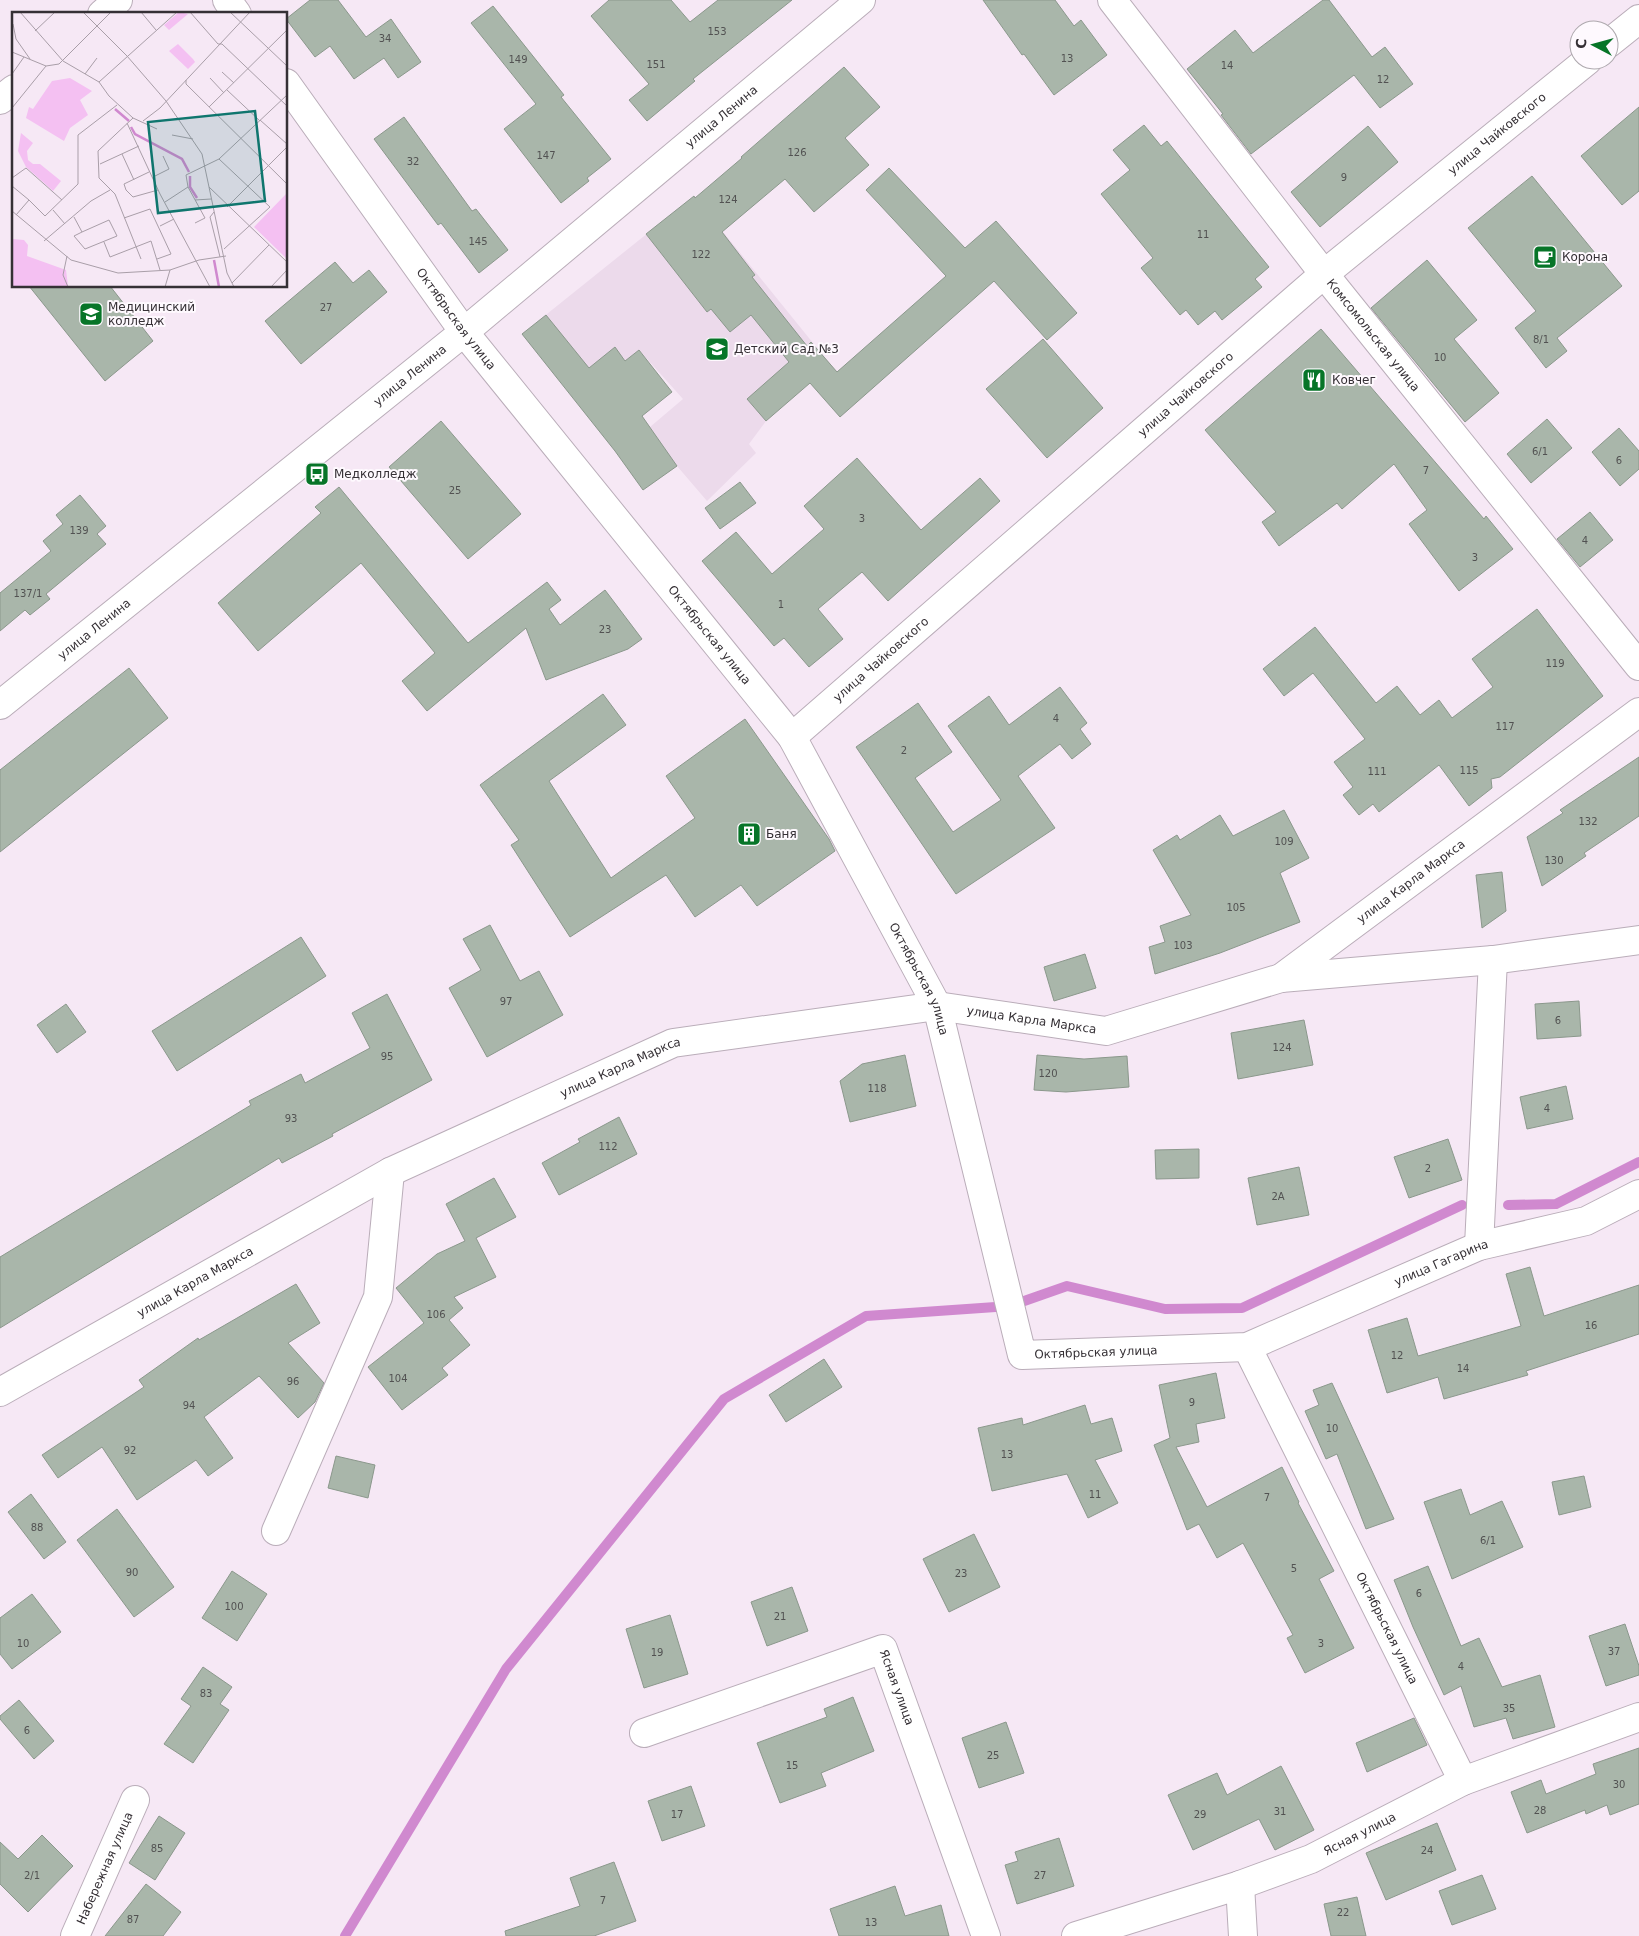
<svg xmlns="http://www.w3.org/2000/svg" width="1639" height="1936" font-family="'DejaVu Sans',sans-serif">
	<style>
		.built { fill: #ecdaeb }
		.lines { fill: none; stroke-linecap: round; stroke-linejoin: round }
		.stream { stroke: #d089cf; stroke-width: 10 }
		.building { fill: #a9b6aa; stroke: #8b988c }
		.minor-casing { stroke: #baadb9; stroke-width: 30 }
		.minor { stroke: #fff; stroke-width: 28 }
		.labels { text-anchor: middle; stroke-width: 4; stroke-linejoin: round; paint-order: stroke }
		.number-label { font-size: 10px; fill: #525252 }
		.street-label { font-size: 12px; fill: #353035; stroke: #fef9fe }
		.poi-label { font-size: 12px; fill: #353035; stroke: #fef9fe; text-anchor: start }
		.inset-river { fill: none; stroke: #d089cf; stroke-width: 2.5 }
		.inset-road { fill: none; stroke: #a99ea8; stroke-width: 1 }
		.view { fill: #0f766e; fill-opacity: 0.15; stroke: #0f766e; stroke-width: 2.5 }
		.inset-edge { fill: none; stroke: #353035; stroke-width: 2.5 }
	</style>
	<rect width="100%" height="100%" fill="#f6e8f5"/>
	<path class="built" d="M694 196 830 364 766 421 749 444 756 453 707 501 677 466 650 427 683 399 639 350 625 361 615 348 589 368 561 383 522 334Z"/>
	<g class="lines">
		<g class="stream">
			<path d="M1508 1205 1556 1204 1639 1162"/>
			<path d="M345 1936 506 1669 724 1399 866 1316 1010 1306 1067 1286 1165 1309 1242 1308 1462 1205"/>
		</g>
	</g>
	<g class="building">
		<path d="M310 0H338L366 37 391 19 421 62 398 78 384 58 354 79 330 46 315 57 286 19Z"/>
		<path d="M609 0H671L690 22 718 0H792L693 79 695 81 647 121 629 100 649 84 591 16Z"/>
		<path d="M983 0H1055L1074 26 1081 20 1107 55 1054 95 1024 54 1022 55Z"/>
		<path d="M1323 0H1329L1372 57 1385 47 1413 84 1380 108 1354 75 1251 154 1221 115 1223 114 1187 69 1235 30 1253 53Z"/>
		<path d="M493 6 564 95 561 97 611 159 587 178 589 181 561 203 504 129 536 104 471 23Z"/>
		<path d="M844 67 880 107 845 138 869 165 814 212 785 179 722 232 755 275 752 277 807 346 811 342 837 372 946 276 866 190 889 168 965 248 996 221 1077 313 1047 340 994 281 840 417 810 383 766 421 747 399 789 362 751 315 730 332 711 309 707 312 646 234 694 196 695 198 742 158 741 157Z"/>
		<path d="M1639 107V191L1622 205 1581 156Z"/>
		<path d="M404 117 472 211 476 209 508 250 479 273 441 223 438 225 374 139Z"/>
		<path d="M1144 125 1161 146 1167 141 1269 267 1255 279 1262 287 1222 320 1215 311 1198 325 1186 310 1180 315 1141 268 1153 258 1101 194 1130 170 1113 150Z"/>
		<path d="M1368 126 1398 162 1320 227 1291 192Z"/>
		<path d="M1532 176 1622 286 1557 338 1567 351 1546 368 1515 328 1536 311 1468 228Z"/>
		<path d="M1427 260 1477 320 1454 339 1499 393 1465 422 1371 308Z"/>
		<path d="M335 262 353 283 369 270 387 292 301 364 265 321Z"/>
		<path d="M29 286H110L153 341 105 381Z"/>
		<path d="M546 315 589 368 615 347 625 361 639 350 672 392 642 416 677 466 643 490 615 451 522 334Z"/>
		<path d="M1321 329 1484 519 1486 516 1513 549 1459 591 1409 524 1427 510 1394 464 1342 509 1337 503 1279 546 1262 522 1276 512 1205 430Z"/>
		<path d="M1043 339 1103 408 1047 458 986 389Z"/>
		<path d="M1547 419 1572 448 1531 483 1507 454Z"/>
		<path d="M441 421 521 514 468 559 389 467Z"/>
		<path d="M1619 428 1639 451V469L1620 486 1592 452Z"/>
		<path d="M857 458 921 530 980 478 1000 501 888 601 862 572 818 609 843 639 809 667 784 638 774 646 702 561 736 532 772 574 824 529 804 506Z"/>
		<path d="M740 482 756 503 720 529 705 508Z"/>
		<path d="M339 487 468 643 547 582 561 600 549 609 560 625 605 590 642 639 628 649 546 680 526 628 427 711 402 681 435 653 361 563 258 651 218 603 321 513 315 507Z"/>
		<path d="M80 495 106 526 97 534 106 544 46 594 50 599 30 615 25 610 0 631V593L51 551 43 541 63 524 56 515Z"/>
		<path d="M1590 512 1613 540 1580 567 1557 539Z"/>
		<path d="M1537 609 1603 696 1500 777 1491 779 1492 788 1469 806 1439 765 1379 812 1373 804 1359 815 1343 795 1353 787 1334 762 1365 739 1313 673 1284 696 1263 669 1315 627 1376 703 1397 686 1420 715 1439 700 1452 718 1493 687 1472 659Z"/>
		<path d="M129 668 168 718 0 852V770Z"/>
		<path d="M1060 687 1087 723 1080 729 1091 744 1072 759 1060 744 1018 776 1055 828 956 894 856 747 918 703 952 752 915 778 953 832 1001 800 948 726 989 696 1009 725Z"/>
		<path d="M603 694 626 725 549 781 611 878 695 818 666 776 745 719 829 839 835 851 757 906 741 885 695 917 666 875 570 937 511 845 519 840 480 785Z"/>
		<path d="M1639 757V816L1584 853 1586 856 1542 886 1527 837 1563 813 1560 810Z"/>
		<path d="M1284 810 1309 858 1280 873 1300 922 1220 953 1155 974 1149 947 1165 942 1160 926 1191 915 1153 850 1177 835 1180 840 1220 815 1233 836Z"/>
		<path d="M1502 872 1506 911 1482 928 1476 875Z"/>
		<path d="M490 925 520 981 539 971 563 1015 487 1057 449 988 481 970 463 939Z"/>
		<path d="M301 937 326 976 177 1071 152 1031Z"/>
		<path d="M1085 954 1096 988 1054 1001 1044 967Z"/>
		<path d="M387 994 432 1080 332 1134 333 1136 282 1163 279 1158 0 1328V1257L251 1105 249 1101 301 1074 305 1083 370 1048 352 1013Z"/>
		<path d="M1579 1001 1581 1036 1537 1039 1535 1004Z"/>
		<path d="M66 1004 86 1032 57 1053 37 1025Z"/>
		<path d="M1304 1020 1313 1065 1238 1079 1231 1033Z"/>
		<path d="M905 1055 916 1106 850 1122 840 1081 862 1064Z"/>
		<path d="M1037 1055 1084 1059 1127 1056 1129 1087 1066 1092 1034 1090Z"/>
		<path d="M1566 1086 1573 1119 1527 1129 1520 1097Z"/>
		<path d="M619 1117 637 1154 559 1195 542 1163 580 1142 578 1139Z"/>
		<path d="M1448 1139 1462 1180 1409 1198 1394 1157Z"/>
		<path d="M1199 1149V1178L1156 1179 1155 1150Z"/>
		<path d="M1299 1167 1309 1215 1257 1225 1248 1178Z"/>
		<path d="M494 1178 516 1217 476 1238 496 1277 454 1297 463 1308 449 1320 470 1345 442 1368 448 1375 402 1410 368 1367 424 1323 396 1288 437 1254 465 1241 446 1204Z"/>
		<path d="M1530 1267 1544 1316 1639 1285V1334L1526 1371 1528 1375 1444 1399 1438 1377 1387 1393 1368 1330 1407 1318 1418 1356 1521 1326 1506 1274Z"/>
		<path d="M296 1284 320 1323 288 1343 324 1383 315 1402 298 1418 259 1376 204 1417 233 1458 208 1476 196 1460 137 1500 102 1447 58 1478 42 1455 144 1387 139 1380 198 1338 199 1340Z"/>
		<path d="M824 1359 842 1387 786 1422 769 1395Z"/>
		<path d="M1216 1373 1225 1418 1196 1424 1199 1442 1176 1447 1207 1507 1282 1467 1299 1502 1298 1503 1334 1571 1319 1579 1354 1648 1305 1673 1287 1638 1293 1635 1243 1543 1217 1558 1199 1524 1187 1530 1154 1445 1170 1438 1159 1385Z"/>
		<path d="M1332 1383 1394 1519 1366 1529 1337 1454 1326 1459 1305 1411 1319 1405 1313 1390Z"/>
		<path d="M1085 1405 1091 1424 1112 1418 1122 1451 1095 1460 1118 1503 1088 1518 1067 1474 992 1491 978 1428 1022 1418 1023 1425Z"/>
		<path d="M336 1456 375 1465 368 1498 328 1488Z"/>
		<path d="M1584 1476 1591 1507 1559 1515 1552 1482Z"/>
		<path d="M1461 1489 1470 1515 1502 1501 1523 1547 1452 1579 1424 1502Z"/>
		<path d="M31 1494 66 1542 44 1559 8 1512Z"/>
		<path d="M117 1509 174 1587 134 1617 77 1540Z"/>
		<path d="M974 1534 1000 1587 949 1612 923 1559Z"/>
		<path d="M1428 1566 1461 1646 1479 1638 1502 1687 1540 1675 1555 1727 1513 1739 1506 1718 1474 1727 1461 1686 1444 1695 1413 1627 1394 1580Z"/>
		<path d="M232 1571 267 1594 237 1641 202 1618Z"/>
		<path d="M792 1587 808 1631 767 1646 751 1602Z"/>
		<path d="M32 1594 61 1632 12 1669 0 1654V1618Z"/>
		<path d="M670 1615 688 1674 644 1688 626 1629Z"/>
		<path d="M1625 1624 1639 1666V1675L1606 1686 1589 1636Z"/>
		<path d="M203 1667 232 1687 220 1704 229 1710 193 1763 164 1744 191 1706 181 1699Z"/>
		<path d="M853 1697 874 1751 821 1773 826 1786 780 1803 757 1743 827 1717 824 1709Z"/>
		<path d="M19 1700 54 1741 34 1759 0 1719V1716Z"/>
		<path d="M1414 1718 1427 1745 1367 1772 1356 1743Z"/>
		<path d="M1006 1722 1024 1773 979 1788 962 1738Z"/>
		<path d="M1639 1748V1804L1610 1815 1607 1805 1586 1814 1585 1810 1527 1833 1511 1792 1541 1780 1546 1794 1596 1774 1593 1764Z"/>
		<path d="M1281 1766 1314 1830 1275 1850 1259 1819 1193 1850 1168 1795 1217 1773 1227 1795Z"/>
		<path d="M691 1786 705 1826 662 1841 648 1801Z"/>
		<path d="M159 1816 185 1833 155 1880 129 1863Z"/>
		<path d="M1437 1823 1456 1870 1386 1900 1366 1853Z"/>
		<path d="M42 1835 73 1866 28 1912 0 1884V1842L18 1859Z"/>
		<path d="M1059 1838 1074 1886 1017 1904 1005 1865 1018 1861 1015 1852Z"/>
		<path d="M614 1862 636 1921 594 1936H506L505 1931 580 1906 570 1878Z"/>
		<path d="M1482 1875 1496 1909 1452 1925 1439 1891Z"/>
		<path d="M146 1884 181 1912 163 1936H105Z"/>
		<path d="M895 1886 905 1916 941 1905 949 1936H839L830 1909Z"/>
		<path d="M1357 1897 1366 1936H1331L1324 1904Z"/>
	</g>
	<g class="lines">
		<g class="minor-casing">
			<g id="minor">
				<path d="M227 0 237 14"/>
				<path id="s1" d="M1112 0 1324 274 1639 666"/>
				<path d="M102 14 118 0"/>
				<path d="M1609 43 1639 19"/>
				<path id="s2" d="M286 83 464 332 792 737 937 1006 1022 1355 1247 1347 1479 1246 1586 1221 1639 1194"/>
				<path d="M0 100 14 89"/>
				<path id="s3" d="M0 705 464 332 861 0"/>
				<path id="s4" d="M792 737 1324 274 1588 60"/>
				<path d="M1281 978 1493 960 1639 940"/>
				<path d="M1479 1246 1493 960"/>
				<path id="s5" d="M1247 1347 1463 1781"/>
				<path id="s6" d="M0 1392 390 1172 673 1043 937 1006 1106 1031 1281 978 1639 712"/>
				<path d="M276 1531 378 1297 390 1172"/>
				<path id="s7" d="M644 1733 883 1649 986 1936"/>
				<path d="M1240 1885 1243 1936"/>
				<path id="s8" d="M75 1936 135 1800"/>
				<path id="s9" d="M1076 1936 1240 1885 1311 1859 1463 1781 1639 1717"/>
			</g>
		</g>
		<use href="#minor" class="minor"/>
	</g>
	<defs>
		<g id="cafe-square" transform="scale(1.25)"><rect x="-9" y="-9" width="18" height="18" rx="4" fill="#077528" stroke="#fef9fe"/><path d="M-5.5-4.5H6V0H3Q3 3.5 0 3.5H-2.5Q-5.5 3.5-5.5 0ZM3-3.2v2h1.7v-2ZM-6 4.5H4V6H-6Z" fill="#fff"/></g>
		<g id="university-square" transform="scale(1.25)"><rect x="-9" y="-9" width="18" height="18" rx="4" fill="#077528" stroke="#fef9fe"/><path d="M0-5L7-2L0 1L-7-2ZM-4 1L0 2.5L4 1V4Q0 6-4 4Z" fill="#fff"/></g>
		<g id="school-square" transform="scale(1.25)"><rect x="-9" y="-9" width="18" height="18" rx="4" fill="#077528" stroke="#fef9fe"/><path d="M0-5L7-2L0 1L-7-2ZM-4 1L0 2.5L4 1V4Q0 6-4 4Z" fill="#fff"/></g>
		<g id="restaurant-square" transform="scale(1.25)"><rect x="-9" y="-9" width="18" height="18" rx="4" fill="#077528" stroke="#fef9fe"/><path d="M-5-6h1v4h1v-4h1v4h1v-4h1v5L-1.5 .5V6h-2V.5L-5-1ZM5-6V6H3V1.5H1.5Q1.5-4 5-6Z" fill="#fff"/></g>
		<g id="bus-square" transform="scale(1.25)"><rect x="-9" y="-9" width="18" height="18" rx="4" fill="#077528" stroke="#fef9fe"/><path d="M-5-6H5V4H4V6H2V4H-2V6H-4V4H-5ZM-3.5-4V0h7V-4ZM-3.5 1.2v1.5H-2V1.2ZM2 1.2v1.5H3.5V1.2Z" fill="#fff"/></g>
		<g id="building-square" transform="scale(1.25)"><rect x="-9" y="-9" width="18" height="18" rx="4" fill="#077528" stroke="#fef9fe"/><path d="M-4-6H4V6H1V3H-1V6H-4ZM-2.5-4.3h1.7v1.8h-1.7ZM.8-4.3h1.7v1.8H.8ZM-2.5-1h1.7V.8h-1.7ZM.8-1h1.7V.8H.8Z" fill="#fff"/></g>
	</defs>
	<g fill-rule="evenodd">
		<use href="#cafe-square" x="1545" y="257"/>
		<use href="#university-square" x="91" y="314"/>
		<use href="#school-square" x="717" y="349"/>
		<use href="#restaurant-square" x="1314" y="380"/>
		<use href="#bus-square" x="317" y="474"/>
		<use href="#building-square" x="749" y="834"/>
	</g>
	<g class="labels">
		<g class="number-label">
			<text x="717" y="35">153</text>
			<text x="385" y="42">34</text>
			<text x="1067" y="62">13</text>
			<text x="518" y="63">149</text>
			<text x="656" y="68">151</text>
			<text x="1227" y="69">14</text>
			<text x="1383" y="83">12</text>
			<text x="797" y="156">126</text>
			<text x="546" y="159">147</text>
			<text x="413" y="165">32</text>
			<text x="1344" y="181">9</text>
			<text x="728" y="203">124</text>
			<text x="1203" y="238">11</text>
			<text x="478" y="245">145</text>
			<text x="701" y="258">122</text>
			<text x="326" y="311">27</text>
			<text x="1541" y="343">8/1</text>
			<text x="1440" y="361">10</text>
			<text x="1540" y="455">6/1</text>
			<text x="1619" y="464">6</text>
			<text x="1426" y="474">7</text>
			<text x="455" y="494">25</text>
			<text x="862" y="522">3</text>
			<text x="79" y="534">139</text>
			<text x="1585" y="544">4</text>
			<text x="1475" y="561">3</text>
			<text x="28" y="597">137/1</text>
			<text x="781" y="608">1</text>
			<text x="605" y="633">23</text>
			<text x="1555" y="667">119</text>
			<text x="1056" y="722">4</text>
			<text x="1505" y="730">117</text>
			<text x="904" y="754">2</text>
			<text x="1469" y="774">115</text>
			<text x="1377" y="775">111</text>
			<text x="1588" y="825">132</text>
			<text x="1284" y="845">109</text>
			<text x="1554" y="864">130</text>
			<text x="1236" y="911">105</text>
			<text x="1183" y="949">103</text>
			<text x="506" y="1005">97</text>
			<text x="1558" y="1024">6</text>
			<text x="1282" y="1051">124</text>
			<text x="387" y="1060">95</text>
			<text x="1048" y="1077">120</text>
			<text x="877" y="1092">118</text>
			<text x="1547" y="1112">4</text>
			<text x="291" y="1122">93</text>
			<text x="608" y="1150">112</text>
			<text x="1428" y="1172">2</text>
			<text x="1278" y="1200">2А</text>
			<text x="436" y="1318">106</text>
			<text x="1591" y="1329">16</text>
			<text x="1397" y="1359">12</text>
			<text x="1463" y="1372">14</text>
			<text x="398" y="1382">104</text>
			<text x="293" y="1385">96</text>
			<text x="1192" y="1406">9</text>
			<text x="189" y="1409">94</text>
			<text x="1332" y="1432">10</text>
			<text x="130" y="1454">92</text>
			<text x="1007" y="1458">13</text>
			<text x="1095" y="1498">11</text>
			<text x="1267" y="1501">7</text>
			<text x="37" y="1531">88</text>
			<text x="1488" y="1544">6/1</text>
			<text x="1294" y="1572">5</text>
			<text x="132" y="1576">90</text>
			<text x="961" y="1577">23</text>
			<text x="1419" y="1597">6</text>
			<text x="234" y="1610">100</text>
			<text x="780" y="1620">21</text>
			<text x="23" y="1647">10</text>
			<text x="1321" y="1647">3</text>
			<text x="1614" y="1655">37</text>
			<text x="657" y="1656">19</text>
			<text x="1461" y="1670">4</text>
			<text x="206" y="1697">83</text>
			<text x="1509" y="1712">35</text>
			<text x="27" y="1734">6</text>
			<text x="993" y="1759">25</text>
			<text x="792" y="1769">15</text>
			<text x="1619" y="1788">30</text>
			<text x="1540" y="1814">28</text>
			<text x="1280" y="1815">31</text>
			<text x="677" y="1818">17</text>
			<text x="1200" y="1818">29</text>
			<text x="157" y="1852">85</text>
			<text x="1427" y="1854">24</text>
			<text x="32" y="1879">2/1</text>
			<text x="1040" y="1879">27</text>
			<text x="603" y="1904">7</text>
			<text x="1343" y="1916">22</text>
			<text x="133" y="1923">87</text>
			<text x="871" y="1926">13</text>
		</g>
		<g class="street-label">
			<text dy="4" stroke="none"><textPath href="#s3" startOffset="931">улица Ленина</textPath></text>
			<text dy="4" stroke="none"><textPath href="#s4" startOffset="928">улица Чайковского</textPath></text>
			<text dy="4" stroke="none"><textPath href="#s2" startOffset="291">Октябрьская улица</textPath></text>
			<text dy="4" stroke="none"><textPath href="#s1" startOffset="425">Комсомольская улица</textPath></text>
			<text dy="4" stroke="none"><textPath href="#s3" startOffset="526">улица Ленина</textPath></text>
			<text dy="4" stroke="none"><textPath href="#s4" startOffset="522">улица Чайковского</textPath></text>
			<text dy="4" stroke="none"><textPath href="#s3" startOffset="121">улица Ленина</textPath></text>
			<text dy="4" stroke="none"><textPath href="#s2" startOffset="696">Октябрьская улица</textPath></text>
			<text dy="4" stroke="none"><textPath href="#s4" startOffset="118">улица Чайковского</textPath></text>
			<text dy="4" stroke="none"><textPath href="#s6" startOffset="1541">улица Карла Маркса</textPath></text>
			<text dy="4" stroke="none"><textPath href="#s2" startOffset="1101">Октябрьская улица</textPath></text>
			<text dy="4" stroke="none"><textPath href="#s6" startOffset="1121">улица Карла Маркса</textPath></text>
			<text dy="4" stroke="none"><textPath href="#s6" startOffset="701">улица Карла Маркса</textPath></text>
			<text dy="4" stroke="none"><textPath href="#s2" startOffset="1929">улица Гагарина</textPath></text>
			<text dy="4" stroke="none"><textPath href="#s6" startOffset="224">улица Карла Маркса</textPath></text>
			<text dy="4" stroke="none"><textPath href="#s2" startOffset="1566">Октябрьская улица</textPath></text>
			<text dy="4" stroke="none"><textPath href="#s5" startOffset="314">Октябрьская улица</textPath></text>
			<text dy="4" stroke="none"><textPath href="#s7" startOffset="294">Ясная улица</textPath></text>
			<text dy="4" stroke="none"><textPath href="#s9" startOffset="302">Ясная улица</textPath></text>
			<text dy="4" stroke="none"><textPath href="#s8" startOffset="74">Набережная улица</textPath></text>
		</g>
		<g class="poi-label">
			<text x="1562" y="261">Корона</text>
			<text x="108" y="311">Медицинский<tspan x="108" dy="14">колледж</tspan></text>
			<text x="734" y="353">Детский Сад №3</text>
			<text x="1332" y="384">Ковчег</text>
			<text x="334" y="478">Медколледж</text>
			<text x="766" y="838">Баня</text>
		</g>
	</g>
	<g transform="translate(12 12)">
		<rect width="275" height="275" fill="#f6e8f5"/>
		<path d="M167 0 176 2 157 18 152 13ZM166 32 181 47 183 50 176 57 157 39ZM58 66 80 79 68 88 76 103 58 116 52 129 14 106 17 95 21 97 40 69ZM9 121 21 131 15 139 16 148 21 152H28L49 169 41 179 14 155 6 139ZM275 181V247L242 215ZM0 227 12 228 16 233 15 244 54 258 56 274 61 275H0Z" fill="#f4c0f2"/>
		<path class="inset-river" d="M103 97 117 109M119 115 123 122 170 147 177 160M178 164V175L185 186M202 248 207 275"/>
		<path class="inset-road" d="M8 0 51 49 87 70 97 84 121 106 145 117M71 0 115 44 154 89 190 142 197 175 275 250M129 0 144 18M178 0 206 32H210L275 94M218 0 275 54M1 12 4 27 18 47M23 19 43 0M0 40 34 54M210 60 222 71M0 62 12 45M73 62 85 46M198 66 212 81M174 68V72L275 172M87 70 165 0M215 78 248 109M197 95 275 18M0 96 34 54 47 52 99 0M121 106 86 139 87 166 103 182 129 247M248 108 275 132M131 109 148 96 238 0M115 111 148 182 198 275M160 123 181 127M110 142 122 168M207 147 258 195 212 237M88 152 127 134M137 160 112 172 114 178 121 185 146 178M141 165 157 157 151 144M0 166 14 156 50 188M0 174 17 188M197 175 215 261 222 275M183 188 199 187M153 190 176 175M215 195 275 135M41 198 53 212M0 199 59 248 106 261 158 258 187 248 214 244M202 200 198 205 208 245M4 203 17 188 33 204 66 172V123L105 93M62 205 70 220 97 208 105 224 73 237 62 224 70 220M112 206 138 197 159 242 145 247M183 211 193 206 176 175 174 163 207 147 275 83M148 214 162 207M32 229 79 189 98 178M92 230 98 245 139 229 148 258M55 244 51 263 56 275M220 271 257 233M153 275 158 258M259 275 275 258"/>
		<path class="view" d="M243 99 253 189 146 201 136 110Z"/>
		<rect width="275" height="275" class="inset-edge"/>
	</g>
	<g transform="translate(1594 45) rotate(276)"><circle r="24" fill="#fef9fe" stroke="#aea9ae"/>
	<path d="M0-4L9 19L0 12L-9 19Z" fill="#077528"/>
	<text y="-8" font-size="14" font-weight="bold" text-anchor="middle" fill="#353035">С</text>
	</g>
</svg>
